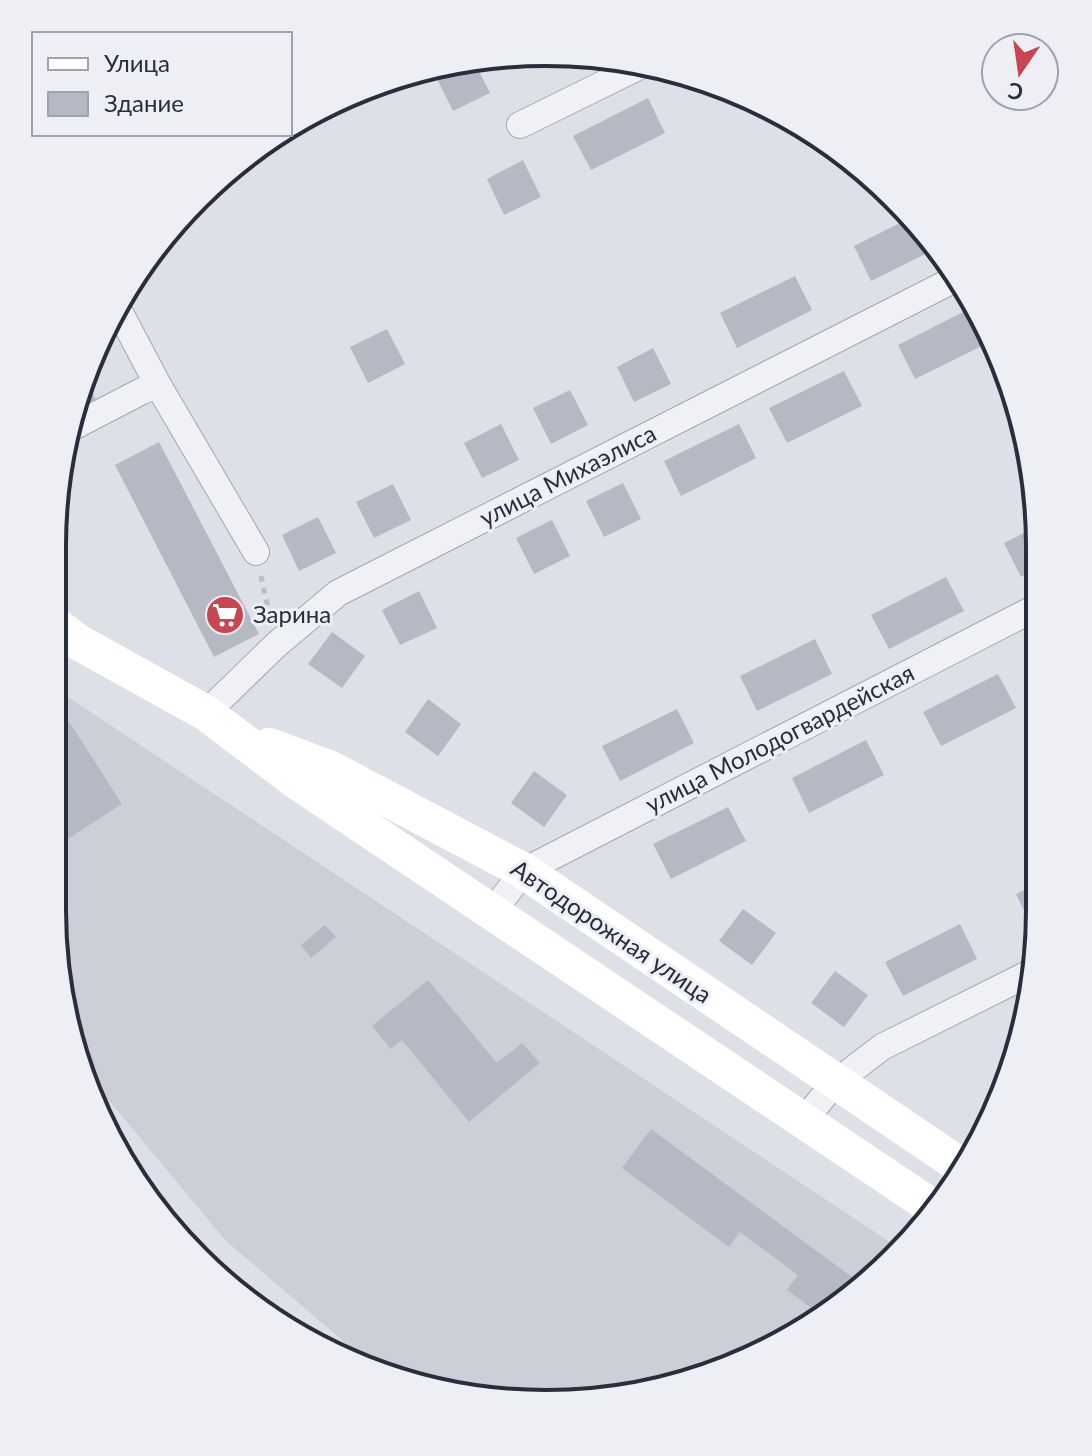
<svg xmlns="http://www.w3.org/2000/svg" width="1092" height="1456" font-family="Lato,sans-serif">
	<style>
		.built { fill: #cccfd8 }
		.building { fill: #b5b9c3 }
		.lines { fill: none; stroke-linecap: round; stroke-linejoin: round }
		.minor-casing { stroke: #a3a7b0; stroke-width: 28 }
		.path { stroke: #bcbec5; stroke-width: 5; stroke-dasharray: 6 6; stroke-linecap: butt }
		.minor { stroke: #f0f1f5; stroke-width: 26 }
		.secondary { stroke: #fff; stroke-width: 36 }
		.labels { text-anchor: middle; stroke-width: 6; stroke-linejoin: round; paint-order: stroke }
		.street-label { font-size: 24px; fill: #272e3c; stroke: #edeff4 }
		.poi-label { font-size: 24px; fill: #272e3c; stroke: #edeff4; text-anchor: start }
		.rim { fill: none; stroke: #272e3c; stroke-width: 4 }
	</style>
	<rect width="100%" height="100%" fill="#dde0e7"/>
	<path class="built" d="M53 687 896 1246 846 1302 735 1367 579 1403 449 1394 376 1369 225 1240 81 1067 69 1038 52 910Z"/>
	<g class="building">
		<path d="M476 65 490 93 453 111 435 75 453 67Z"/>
		<path d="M648 98 665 133 591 170 573 136Z"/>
		<path d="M523 160 541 197 504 215 487 179Z"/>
		<path d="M908 219 939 247 871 281 854 246Z"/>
		<path d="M795 276 812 310 737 348 720 313Z"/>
		<path d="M973 307 990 342 915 379 898 345Z"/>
		<path d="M387 329 405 364 368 383 350 347Z"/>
		<path d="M653 348 671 384 634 402 617 367Z"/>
		<path d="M844 371 862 406 787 443 769 408Z"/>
		<path d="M86 380 97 402 70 415Z"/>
		<path d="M570 390 588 425 551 444 533 408Z"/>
		<path d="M501 424 519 460 482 478 464 443Z"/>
		<path d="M739 424 756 458 681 496 664 461Z"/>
		<path d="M159 442 259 634 214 657 115 465Z"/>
		<path d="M623 483 641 519 604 537 586 501Z"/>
		<path d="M393 484 411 520 374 538 356 502Z"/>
		<path d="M318 517 336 553 299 571 282 535Z"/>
		<path d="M552 520 570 556 534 574 516 538Z"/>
		<path d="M1036 527V569L1021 577 1004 543Z"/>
		<path d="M946 577 964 611 889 649 871 615Z"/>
		<path d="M419 591 437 628 400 645 382 610Z"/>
		<path d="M332 632 365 656 342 688 308 664Z"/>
		<path d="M815 639 832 674 757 711 740 676Z"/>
		<path d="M998 674 1016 708 941 746 923 712Z"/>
		<path d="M53 697 122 804 66 840 52 818Z"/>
		<path d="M428 699 461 724 438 756 405 732Z"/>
		<path d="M677 709 694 743 620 781 602 746Z"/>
		<path d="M866 740 884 775 809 813 792 778Z"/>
		<path d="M534 771 567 795 544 827 511 803Z"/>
		<path d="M728 807 746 841 671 879 653 844Z"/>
		<path d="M1038 883 1039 926 1033 929 1016 894Z"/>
		<path d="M743 909 776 933 752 965 719 941Z"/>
		<path d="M960 924 977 959 903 996 885 962Z"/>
		<path d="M325 925 336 937 311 958 301 945Z"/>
		<path d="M835 971 868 995 844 1027 811 1003Z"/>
		<path d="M428 980 497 1063 522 1043 540 1063 469 1122 402 1040 391 1049 372 1026Z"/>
		<path d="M651 1129 856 1280 834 1309 807 1325 817 1312 787 1290 798 1275 740 1232 729 1247 622 1168Z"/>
	</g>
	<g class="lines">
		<g class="minor-casing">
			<g id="minor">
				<path d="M520 125 640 66"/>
				<path d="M118 309 158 385"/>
				<path d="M67 430 142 391 158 385 256 552"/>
				<path d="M206 713 276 645 338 593 957 278"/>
				<path d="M492 912 524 871 1037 607"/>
				<path d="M803 1121 835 1083 882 1047 1034 971"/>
			</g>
		</g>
		<path class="path" d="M261 576 270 617"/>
		<use href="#minor" class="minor"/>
		<g class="secondary">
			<path d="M53 623 78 642 206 713 296 781 931 1206"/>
			<path d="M269 746 331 769 524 871 964 1168"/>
		</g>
	</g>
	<defs>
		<g id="supermarket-disc" transform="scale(2)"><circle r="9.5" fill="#c84651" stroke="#edeff4"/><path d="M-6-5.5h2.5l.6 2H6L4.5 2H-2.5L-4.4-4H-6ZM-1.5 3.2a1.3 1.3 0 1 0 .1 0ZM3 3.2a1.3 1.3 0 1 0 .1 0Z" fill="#fff"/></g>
	</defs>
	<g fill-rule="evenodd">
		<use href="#supermarket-disc" x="225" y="615"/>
	</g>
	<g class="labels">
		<g class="street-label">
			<text transform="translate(568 476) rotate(-27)" y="8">улица Михаэлиса</text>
			<text transform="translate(780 739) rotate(-27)" y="8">улица Молодогвардейская</text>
			<text transform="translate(611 932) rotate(34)" y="8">Автодорожная улица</text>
		</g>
		<g class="poi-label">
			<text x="253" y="623">Зарина</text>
		</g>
	</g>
	<path d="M0 0H1092V1456H0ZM546 66H546A480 480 0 0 1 1026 546V910A480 480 0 0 1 546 1390H546A480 480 0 0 1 66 910V546A480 480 0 0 1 546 66Z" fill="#edeff4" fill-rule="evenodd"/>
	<path class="rim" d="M546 66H546A480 480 0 0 1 1026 546V910A480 480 0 0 1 546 1390H546A480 480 0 0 1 66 910V546A480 480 0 0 1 546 66Z"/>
	<rect x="32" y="32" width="260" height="104" fill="#edeff4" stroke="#9ea2aa" stroke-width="2"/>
	<rect x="48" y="58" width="40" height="12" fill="#ffffff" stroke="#9ea2aa" stroke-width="2"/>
	<text x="104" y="72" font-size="24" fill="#272e3c">Улица</text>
	<rect x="48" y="92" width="40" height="24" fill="#b5b9c3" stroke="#9ea2aa" stroke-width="2"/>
	<text x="104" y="112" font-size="24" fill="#272e3c">Здание</text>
	<g transform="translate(1020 72) rotate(193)"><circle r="38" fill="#edeff4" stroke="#9ea2aa" stroke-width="2"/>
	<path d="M0-6L14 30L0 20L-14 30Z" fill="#c84651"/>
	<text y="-12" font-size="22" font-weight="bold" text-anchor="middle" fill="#272e3c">С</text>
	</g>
</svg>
